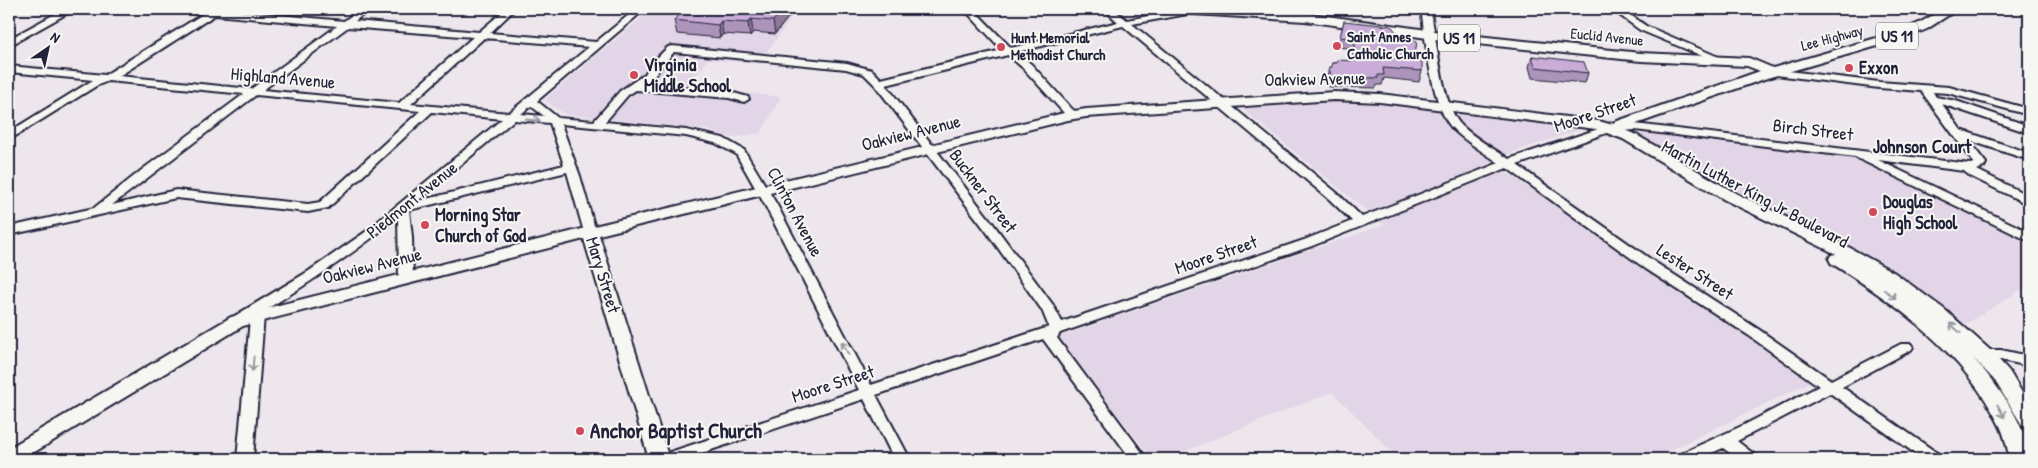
<svg xmlns="http://www.w3.org/2000/svg" width="2038" height="468" font-family="'Patrick Hand',sans-serif">
	<style>
		.built { fill: #e2d5e7 }
		.lines { fill: none; stroke-linecap: round; stroke-linejoin: round }
		.minor-casing { stroke: #22223b; stroke-width: 4 }
		.major-casing { stroke: #22223b; stroke-width: 4 }
		.minor { fill: #f6f6f2; fill-rule: evenodd }
		.major { fill: #f6f6f2; fill-rule: evenodd }
		.wall { fill: #ad94ba; stroke: #22223b }
		.shaded-wall { fill: #8d7897; stroke: #22223b }
		.building { fill: #c9acd8; stroke: #22223b }
		.oneway { stroke: #9797a0 }
		.poi-dot { fill: #d1495b; stroke: #f6f6f2; stroke-width: 2 }
		.labels { text-anchor: middle; stroke-width: 4; stroke-linejoin: round; paint-order: stroke }
		.far-poi-label { font-size: 15px; font-weight: bold; fill: #22223b; stroke: #f6f6f2; text-anchor: start }
		.far-street-label { font-size: 15px; fill: #22223b; stroke: #f6f6f2 }
		.shield { fill: #f6f6f2; stroke: #626272; stroke-width: 1 }
		.shield-label { font-size: 16px; font-weight: bold; fill: #22223b }
		.poi-label { font-size: 18px; font-weight: bold; fill: #22223b; stroke: #f6f6f2; text-anchor: start }
		.street-label { font-size: 18px; fill: #22223b; stroke: #f6f6f2 }
		.neighbourhood-label { font-size: 19px; font-weight: bold; fill: #22223b; stroke: #f6f6f2 }
		.near-poi-label { font-size: 21px; font-weight: bold; fill: #22223b; stroke: #f6f6f2; text-anchor: start }
	</style>
	<rect width="100%" height="100%" fill="#ede7ed"/>
	<filter id="ink" filterUnits="userSpaceOnUse"><feTurbulence type="fractalNoise" baseFrequency=".02" numOctaves="2"/><feDisplacementMap in="SourceGraphic" scale="10" xChannelSelector="R" yChannelSelector="G"/><feConvolveMatrix kernelMatrix="1 2 1 2 8 2 1 2 1" color-interpolation-filters="sRGB"/></filter>
	<g filter="url(#ink)">
		<g class="built">
			<path d="M652 9H798L758 64 708 59 688 87 781 97 761 133 732 138 707 130 565 114 544 100Z"/>
			<path d="M1338 101 1376 102 1585 128 1489 160 1812 381 1653 459H1399L1332 392 1165 459H1152L1058 337 1384 225 1241 108 1246 104Z"/>
			<path d="M1644 133 1848 156 2029 241V285L1963 326 1884 265 1825 234 1729 190 1644 139 1642 135Z"/>
		</g>
		<g class="lines">
			<g class="minor-casing">
				<g id="minor">
					<path d="M64 9H75L9 46V39Z"/>
					<path d="M171 9H217L344 21 360 9H370L355 21 479 32 506 9H515L490 33 596 42 636 9H645L537 101 558 118 594 121 620 91 645 74 651 64 668 47 672 46 847 63 872 70 881 79 1002 50 964 9H973L1011 48 1118 22 1104 9H1113L1127 20 1184 9H1197L1196 12 1193 13 1132 24 1337 193 1362 217 1499 163C1485 153 1468 143 1455 131 1431 110 1426 40 1421 9H1430C1437 38 1441 106 1462 126 1476 139 1494 149 1509 159L1604 127 1635 124 1970 164 1974 163 1921 91 1879 88 1768 74 1767 72 1772 69 1879 82 1949 87 2029 109V115L1948 93 1933 92 1936 97 1956 101 2029 126V133L1942 104 1961 130 2029 153V160L1968 140 1986 163 1984 167 1977 170 2029 196V205L1970 176 1964 171 1878 160 2029 232V241L1855 157 1635 130 1609 132 1517 165 1656 263 1758 329 1831 380 1901 344H1911L1913 347 1911 350 1842 387 1940 455 1942 459H1923L1830 393 1737 441 1755 455 1757 459H1738L1723 448 1698 459H1676L1678 455 1744 425 1819 386 1748 335 1646 269 1507 168 1312 246 1060 333 1057 338 1147 459H1131L1043 339 876 395 910 459H894L864 399 684 459H659L661 455 859 390 765 205 736 154 715 143 686 136 561 124 580 176 596 232 594 235H586L584 232 567 172 409 210 412 237 413 278 411 281 406 282 399 278 398 217C355 253 309 283 262 312L264 315 253 459H237L250 319 238 325 233 323 231 320 233 317 309 271 364 233 502 119 432 112 328 208 308 212 176 198 9 235V227L94 208 143 169 244 94 108 81 96 86 9 140V132L93 80 9 72V66L105 75 203 14 175 12ZM215 15 337 26 251 89 119 76ZM1123 26 1329 199 1352 221 1304 240 1062 322 1053 305 994 225 886 85 1008 55 1023 68 1064 113 1071 117H1079L1080 115 1072 109 1031 64 1017 52ZM348 27 473 37 399 103 263 90ZM484 38 589 47 509 113 411 104ZM674 52 846 69 864 74 875 85 986 231 1042 310 1049 327 871 385 777 205 744 150 723 138 686 130 605 122 628 95 636 90 729 98 744 102 749 99 748 97 730 92 644 84C656 76 664 63 674 52ZM256 95 420 111 320 202 308 204 176 190 112 205ZM531 106 544 116 521 114ZM514 120 550 123 564 165 418 201Z"/>
					<path d="M1611 9H1622L1646 26 1728 61 1727 63H1719L1640 30Z"/>
					<path d="M1978 350H2001L2029 356V366L2001 360 1973 359 1971 355 1973 351Z"/>
				</g>
			</g>
			<g class="major-casing">
				<path id="major" d="M1172 9H1232L1305 13 1449 33 1641 53 1749 58 1773 68 1897 32 1919 23 1944 9H1958L1927 29 1905 38 1767 78 1622 129 1633 133 1737 194 1843 244 1895 273 1944 309 1990 350 2009 371 2029 404V427L2022 425 1995 381 1964 348C1989 374 2028 422 2029 459H2010C2007 448 2005 436 2000 426 1965 354 1897 304 1831 263L1829 259 1831 255 1836 254 1725 200 1623 139 1596 129 1380 102 1334 100 1086 117 1068 120 599 235 669 459H649L584 239 243 326 23 459H9V448L231 317 590 227 1068 112 1086 109 1334 92 1380 94 1599 121 1609 124 1760 71 1747 66 1641 61 1449 41 1305 21 1178 13Z"/>
			</g>
			<use href="#minor" class="minor"/>
			<use href="#major" class="major"/>
		</g>
		<g class="wall">
			<path d="M795 9 775 34 753 32 750 36 723 34 720 38 677 34 674 20Z"/>
			<path d="M1344 21 1415 55 1422 71 1419 82 1384 78 1382 85H1377L1376 88 1329 87 1327 78 1329 67H1331L1332 63H1337L1353 61V49L1338 47Z"/>
			<path d="M1532 56 1588 73 1585 83 1532 78 1529 67Z"/>
		</g>
		<g class="shaded-wall">
			<path d="M783 9H795L775 34 773 21Z"/>
			<path d="M751 19 753 32 750 36 748 23Z"/>
			<path d="M721 21 723 34 720 38 718 25Z"/>
		</g>
		<g class="building">
			<path d="M686 9H783L773 21 751 19 748 23 721 21 718 25 674 20Z"/>
			<path d="M1344 21 1391 26 1403 39 1417 41 1415 55H1422V71L1383 68 1384 75H1378V78L1331 77 1329 67H1332V63H1337V60L1355 61V39L1340 37Z"/>
			<path d="M1532 56 1584 62 1588 73 1535 67Z"/>
		</g>
		<defs><path id="oneway-shaft" d="M-6 0H5M1.5-3L5.5 0L1.5 3" fill="none" stroke-width="1.6" stroke-linecap="round" stroke-linejoin="round" transform="scale(1.25)"/></defs>
		<g class="oneway">
			<use href="#oneway-shaft" transform="translate(533 120) rotate(6)"/>
			<use href="#oneway-shaft" transform="translate(1890 294) rotate(35)"/>
			<use href="#oneway-shaft" transform="translate(1955 328) rotate(-139)"/>
			<use href="#oneway-shaft" transform="translate(845 348) rotate(-118)"/>
			<use href="#oneway-shaft" transform="translate(253 364) rotate(95)"/>
			<use href="#oneway-shaft" transform="translate(2001 411) rotate(61)"/>
		</g>
	</g>
	<g class="poi-dot">
		<circle cx="1337" cy="46" r="5"/>
		<circle cx="1001" cy="47" r="5"/>
		<circle cx="1849" cy="68" r="5"/>
		<circle cx="634" cy="75" r="5"/>
		<circle cx="1873" cy="212" r="5"/>
		<circle cx="425" cy="225" r="5"/>
		<circle cx="580" cy="431" r="5"/>
	</g>
	<g class="labels">
		<g class="far-poi-label">
			<text x="1347" y="42">Saint Annes<tspan x="1347" dy="17">Catholic Church</tspan></text>
			<text x="1011" y="43">Hunt Memorial<tspan x="1011" dy="17">Methodist Church</tspan></text>
		</g>
		<g class="far-street-label">
			<text transform="translate(1607 37) rotate(6)" y="5">Euclid Avenue</text>
			<text transform="translate(1832 38) rotate(-15)" y="5">Lee Highway</text>
		</g>
		<g class="shield">
			<rect x="1876" y="22.5" width="42" height="27" rx="4"/>
			<rect x="1438" y="24.5" width="42" height="27" rx="4"/>
		</g>
		<g class="shield-label">
			<text x="1897" y="42">US 11</text>
			<text x="1459" y="44">US 11</text>
		</g>
		<g class="poi-label">
			<text x="644" y="71">Virginia<tspan x="644" dy="21">Middle School</tspan></text>
			<text x="1859" y="74">Exxon</text>
			<text x="1883" y="208">Douglas<tspan x="1883" dy="21">High School</tspan></text>
			<text x="435" y="221">Morning Star<tspan x="435" dy="21">Church of God</tspan></text>
		</g>
		<g class="street-label">
			<text transform="translate(283 78) rotate(5)" y="6">Highland Avenue</text>
			<text transform="translate(1315 79) rotate(-1)" y="6">Oakview Avenue</text>
			<text transform="translate(1595 113) rotate(-19)" y="6">Moore Street</text>
			<text transform="translate(1813 130) rotate(7)" y="6">Birch Street</text>
			<text transform="translate(911 133) rotate(-14)" y="6">Oakview Avenue</text>
			<text transform="translate(983 191) rotate(53)" y="6">Buckner Street</text>
			<text transform="translate(1755 194) rotate(28)" y="6">Martin Luther King Jr Boulevard</text>
			<text transform="translate(412 200) rotate(-39)" y="6">Piedmont Avenue</text>
			<text transform="translate(795 212) rotate(62)" y="6">Clinton Avenue</text>
			<text transform="translate(1216 255) rotate(-19)" y="6">Moore Street</text>
			<text transform="translate(372 266) rotate(-14)" y="6">Oakview Avenue</text>
			<text transform="translate(1695 272) rotate(33)" y="6">Lester Street</text>
			<text transform="translate(603 275) rotate(73)" y="6">Mary Street</text>
			<text transform="translate(833 384) rotate(-18)" y="6">Moore Street</text>
		</g>
		<g class="neighbourhood-label">
			<text x="1922" y="153">Johnson Court</text>
		</g>
		<g class="near-poi-label">
			<text x="590" y="438">Anchor Baptist Church</text>
		</g>
	</g>
	<rect width="2038" height="468" fill="none" stroke="#f6f6f2" stroke-width="30"/>
	<rect x="15" y="15" width="2008" height="438" fill="none" stroke="#22223b" stroke-width="2" filter="url(#ink)"/>
	<g transform="translate(48 48) rotate(34)" stroke="#f6f6f2" stroke-width="4" paint-order="stroke">
	<path d="M0-4L9 19L0 12L-9 19Z" fill="#22223b"/>
	<text y="-8" font-size="14" font-weight="bold" text-anchor="middle" fill="#22223b">N</text>
	</g>
</svg>
